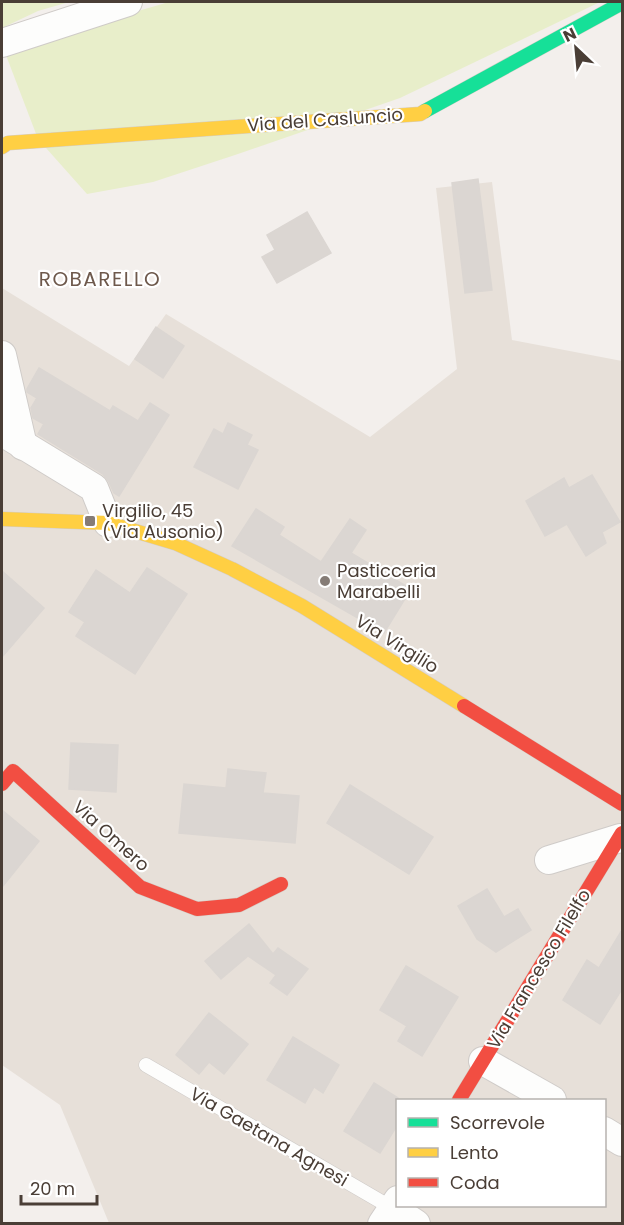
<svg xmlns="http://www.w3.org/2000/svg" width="624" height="1225" font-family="Poppins,sans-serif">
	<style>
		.residential { fill: #e7e0d9; fill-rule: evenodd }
		.green { fill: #e8eeca }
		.building { fill: #dbd6d2; stroke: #dbd6d2; stroke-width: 1.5 }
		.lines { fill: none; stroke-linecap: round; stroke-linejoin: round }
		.lane-casing { stroke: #cfcbc8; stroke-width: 15 }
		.street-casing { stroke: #cfcbc8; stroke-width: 30 }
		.fast-casing { stroke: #d4ccc4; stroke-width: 15 }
		.slow-casing { stroke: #d4ccc4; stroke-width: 15 }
		.jam-casing { stroke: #d4ccc4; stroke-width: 15 }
		.lane { stroke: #fdfdfc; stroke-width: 14 }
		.street { stroke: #fdfdfc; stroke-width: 28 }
		.fast { stroke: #16e098; stroke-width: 14 }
		.slow { stroke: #ffcf43; stroke-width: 14 }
		.jam { stroke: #f24e42; stroke-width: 14 }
		.poi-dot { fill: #857c76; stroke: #fff; stroke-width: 2 }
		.labels { text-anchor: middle; stroke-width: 4.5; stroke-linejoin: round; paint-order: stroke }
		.street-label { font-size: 18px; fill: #4a3e36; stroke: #fff }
		.poi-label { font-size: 18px; fill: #4a3e36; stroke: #fff; text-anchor: start }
		.neighbourhood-label { font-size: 20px; letter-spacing: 1.5px; fill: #6e594c; stroke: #fff }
	</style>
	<rect width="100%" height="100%" fill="#f3efec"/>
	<path class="residential" d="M492 182 512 340 622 361V1223H109L60 1105 2 1065V288L129 366 166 314 370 437 457 369 436 188ZM398 1100H604V1206H398Z"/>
	<g class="green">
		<path d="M2 2H69L38 11 2 28Z"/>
		<path d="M169 2H600L400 98 238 154 153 182 87 194 38 139 4 50Z"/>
	</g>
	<g class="building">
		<path d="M478 179 492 290 465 293 452 183Z"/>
		<path d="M307 212 331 253 277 283 262 257 275 250 267 235Z"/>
		<path d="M156 327 184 346 163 378 135 359Z"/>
		<path d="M39 368 110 411 113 406 138 421 150 403 169 415 119 496 114 493 109 482 103 474 38 434 44 424 33 418 31 408 37 398 27 392V389Z"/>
		<path d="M228 423 252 435 247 445 258 450 238 489 194 467 214 429 223 434Z"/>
		<path d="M592 475 620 522 602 532 606 543 586 556 567 524 545 536 526 501 564 478 569 488Z"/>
		<path d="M256 509 284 527 279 535 321 562 350 519 366 530 351 553 411 589 384 633 232 546Z"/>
		<path d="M147 568 187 594 135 674 76 636 85 622 69 612 96 570 130 593Z"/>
		<path d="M2 571 44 608 2 657Z"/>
		<path d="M71 743 118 745 116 792 69 789Z"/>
		<path d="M228 769 266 773 263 793 299 796 295 843 179 833 184 784 226 788Z"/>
		<path d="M350 785 433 837 409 874 327 823Z"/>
		<path d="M2 810 39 841 2 887Z"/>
		<path d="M487 889 504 917 518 909 531 930 496 952 477 939 458 906Z"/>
		<path d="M249 924 273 954 278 948 308 969 287 995 270 983 276 975 248 956 221 979 205 961Z"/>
		<path d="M622 930V989L600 1024 563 1000 587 960 599 968Z"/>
		<path d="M406 966 458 997 422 1056 398 1041 407 1026 380 1010Z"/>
		<path d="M209 1013 248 1044 224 1074 209 1062 199 1074 176 1055Z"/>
		<path d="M293 1037 339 1065 323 1093 314 1087 305 1103 267 1080Z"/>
		<path d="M374 1083 398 1098V1124L380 1153 344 1131Z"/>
	</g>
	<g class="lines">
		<g class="lane-casing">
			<path id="lane" d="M146 1065 392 1208"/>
		</g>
		<g class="street-casing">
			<g id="street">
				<path d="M2 43 128 2"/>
				<path d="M2 355 23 446"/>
				<path d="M2 432 94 488 108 523"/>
				<path d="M549 860 620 838"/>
				<path d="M483 1061 552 1100"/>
				<path d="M604 1131 622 1142"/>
				<path d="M392 1208 416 1224"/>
				<path d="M382 1224 398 1200"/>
			</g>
		</g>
		<g class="fast-casing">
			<path id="fast" d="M425 111 622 3"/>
		</g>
		<g class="slow-casing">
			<g id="slow">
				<path d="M2 147 8 143 420 114 425 111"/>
				<path d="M2 519 108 523 175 543 232 569 302 606 464 706"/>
			</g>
		</g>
		<g class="jam-casing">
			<g id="jam">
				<path d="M464 706 622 804"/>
				<path d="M2 784 13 771 140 887 197 909 239 905 281 884"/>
				<path d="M459 1100 622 833"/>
			</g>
		</g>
		<use href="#lane" class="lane"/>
		<use href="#street" class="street"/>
		<use href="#fast" class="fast"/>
		<use href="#slow" class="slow"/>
		<use href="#jam" class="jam"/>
	</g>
	<g class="poi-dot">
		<rect x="84" y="515" width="12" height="12" rx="3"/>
		<circle cx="325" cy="581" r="6"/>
	</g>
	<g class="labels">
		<g class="street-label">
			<text transform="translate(325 120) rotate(-4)" y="6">Via del Casluncio</text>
			<text transform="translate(397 644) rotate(32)" y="6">Via Virgilio</text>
			<text transform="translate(111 836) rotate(42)" y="6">Via Omero</text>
			<text transform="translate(539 969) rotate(-59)" y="6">Via Francesco Filelfo</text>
			<text transform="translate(269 1137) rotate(30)" y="6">Via Gaetana Agnesi</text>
		</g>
		<g class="poi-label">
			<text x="102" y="517">Virgilio, 45<tspan x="102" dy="21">(Via Ausonio)</tspan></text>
			<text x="337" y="577">Pasticceria<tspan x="337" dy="21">Marabelli</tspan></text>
		</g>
		<g class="neighbourhood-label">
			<text x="100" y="286">ROBARELLO</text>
		</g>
	</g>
	<rect width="624" height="1225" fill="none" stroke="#4a3e36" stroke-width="6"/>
	<rect x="396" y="1099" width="210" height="108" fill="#ffffff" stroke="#b7b2af" stroke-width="1.5"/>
	<rect x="408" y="1118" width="30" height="9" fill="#16e098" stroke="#b7b2af" stroke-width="1.5"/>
	<text x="450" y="1129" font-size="18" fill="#4a3e36">Scorrevole</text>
	<rect x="408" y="1148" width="30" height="9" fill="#ffcf43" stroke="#b7b2af" stroke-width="1.5"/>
	<text x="450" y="1159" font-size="18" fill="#4a3e36">Lento</text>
	<rect x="408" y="1178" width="30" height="9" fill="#f24e42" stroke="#b7b2af" stroke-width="1.5"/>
	<text x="450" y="1189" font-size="18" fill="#4a3e36">Coda</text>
	<g transform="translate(576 48) rotate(334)" stroke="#ffffff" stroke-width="4.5" paint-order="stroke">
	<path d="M0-4.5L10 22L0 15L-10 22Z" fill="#4a3e36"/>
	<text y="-9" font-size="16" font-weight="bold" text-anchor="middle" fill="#4a3e36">N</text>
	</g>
	<path d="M21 1195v9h76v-9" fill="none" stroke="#4a3e36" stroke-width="3"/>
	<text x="30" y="1195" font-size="18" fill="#4a3e36" stroke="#ffffff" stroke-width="4.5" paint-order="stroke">20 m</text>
</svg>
